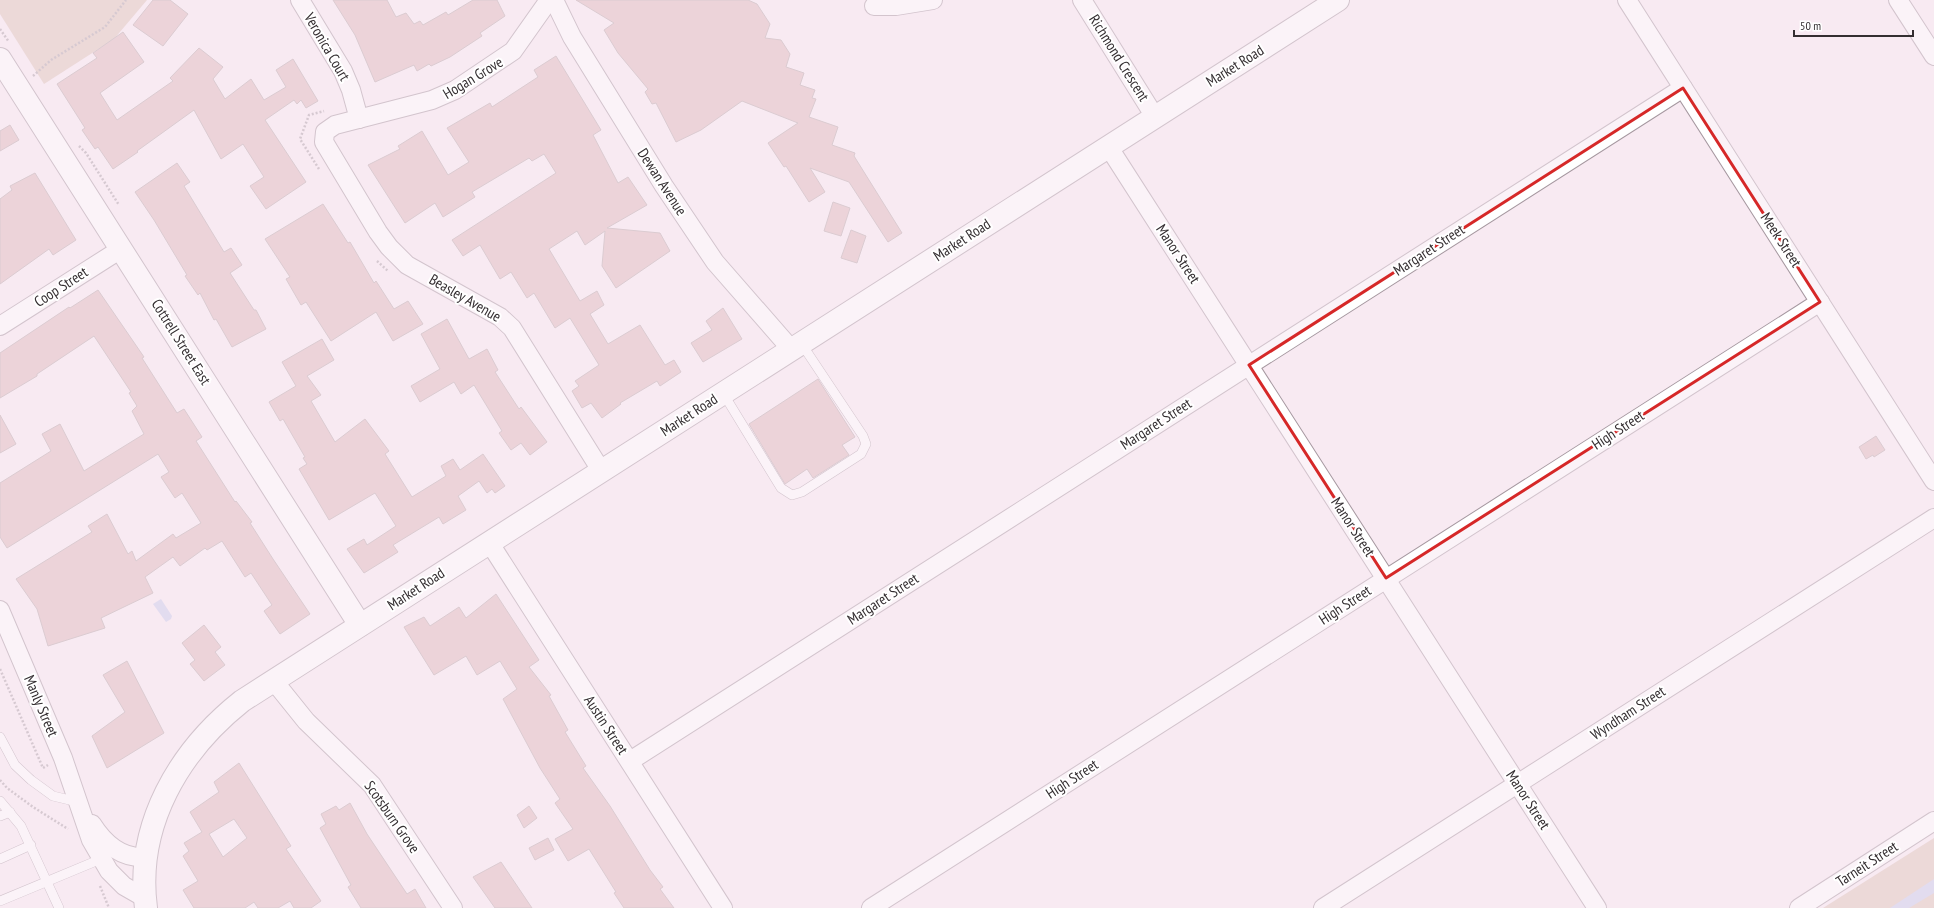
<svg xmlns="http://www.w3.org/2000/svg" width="1934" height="908" font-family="'PT Sans Narrow',sans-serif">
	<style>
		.green { fill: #ddc5b9 }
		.water { fill: #c8cceb }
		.building { fill: #deb9bb; stroke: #b8a7a8; fill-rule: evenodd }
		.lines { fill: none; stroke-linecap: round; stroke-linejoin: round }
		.service-casing { stroke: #a698a0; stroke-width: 10 }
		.minor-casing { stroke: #a698a0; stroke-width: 20 }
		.tertiary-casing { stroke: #a698a0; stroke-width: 24 }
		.path { stroke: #aea3a9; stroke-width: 2.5; stroke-dasharray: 2 2; stroke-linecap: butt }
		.service { stroke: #fff; stroke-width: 9 }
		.minor { stroke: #fff; stroke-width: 18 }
		.tertiary { stroke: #fff; stroke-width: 22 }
		.marked { fill: none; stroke: #d62828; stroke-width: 3; stroke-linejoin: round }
		.labels { text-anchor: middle; stroke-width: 4; stroke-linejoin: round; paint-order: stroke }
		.street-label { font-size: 15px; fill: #342e31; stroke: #fff }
	</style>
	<rect width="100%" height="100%" fill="#f8eaf2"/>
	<g class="green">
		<path d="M0 0H147L114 39 44 84 0 14Z"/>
		<path d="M1934 838V908H1823Z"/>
	</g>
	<g class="water">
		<path d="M161 599 172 616 171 619 166 622 153 604Z"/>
		<path d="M1934 879V893L1909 908H1890Z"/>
	</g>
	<g class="building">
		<path d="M153 0H170L188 14 163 46 133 25Z"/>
		<path d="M333 0H387L396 17 406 13 414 24 420 21 423 25 446 12 448 15 473 0H497L505 16 480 33 482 36 450 57 431 66 429 64 417 71 414 65 375 82 355 35Z"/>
		<path d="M576 0H748L757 4 770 24 765 38 781 40 790 54 786 67 804 73 800 85 815 90 812 98 816 99 809 117 838 127 832 145 855 153 854 156 902 233 888 242 849 182 810 168 825 192 809 202 786 166 784 167 768 143 798 123 742 101 701 130 676 142 656 103 652 104 645 92 648 89 618 53 604 30 614 23Z"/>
		<path d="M123 32 144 62 100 93 117 120 173 81 170 78 199 48 223 67 213 79 225 99 251 79 264 100 286 87 276 70 293 59 318 101 306 108 301 100 297 104 294 100 265 120 306 182 266 209 250 186 264 177 243 144 221 159 194 110 137 151 138 152 113 169 98 147 95 149 82 130 85 128 57 84 97 58 93 53Z"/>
		<path d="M556 56 601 130 593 135 618 183 628 177 647 205 607 228 660 233 670 251 616 288 602 266 605 231 585 245 577 231 549 249 580 301 597 291 604 305 590 314 608 344 640 325 665 365 674 360 681 372 660 386 657 381 620 403 621 404 602 418 591 403 582 408 572 391 579 386 575 381 599 365 570 318 555 328 534 293 527 298 511 272 500 279 480 245 463 256 452 240 556 173 544 154 532 161 529 158 472 192 475 197 443 217 435 203 405 223 368 165 400 149 398 146 422 131 448 175 469 162 447 128 490 103 492 107 538 77 534 70Z"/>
		<path d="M10 125 19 140 0 151V131Z"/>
		<path d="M177 163 190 182 184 186 224 252 231 248 242 265 230 273 254 310H256L266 329 232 347 216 319 214 320 200 293 198 295 185 276 187 275 154 220 135 192Z"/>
		<path d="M35 173 76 240 53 255 49 249 0 284V199L12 190 10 186Z"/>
		<path d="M833 202 850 208 841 236 824 231Z"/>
		<path d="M323 204 348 243 350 242 374 283 376 281 394 309 408 301 423 324 393 341 376 312 331 341 306 302 301 305 286 279 290 277 265 239Z"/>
		<path d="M851 230 866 236 857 263 841 258Z"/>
		<path d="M98 290 144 357 142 358 177 413 184 409 202 437 196 441 235 502 236 501 252 522 250 523 273 559 310 614 280 634 264 611 272 605 251 573 245 577 222 541 207 550 205 548 180 566 173 557 145 577 153 593 101 618 105 628 48 646 37 609 16 579 92 532 88 526 107 514 128 554 132 551 136 561 173 534 176 538 201 523 182 493 175 498 161 477 169 472 158 454 7 548 0 537V483L51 451 42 434 60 424 84 471 144 434 132 411 137 406 129 393 131 392 94 336 37 374V376L0 398V353L69 307 70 308Z"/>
		<path d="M723 308 742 339 703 362 691 343 712 330 706 321Z"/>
		<path d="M447 319 469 359 487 349 498 370 495 372 519 409 521 407 547 442 530 455 521 443 511 450 499 433 502 431 474 385 461 394 454 382 420 402 411 386 440 369 421 334Z"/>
		<path d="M322 339 334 360 307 376 321 395 311 401 335 442 365 419 389 451 385 454 412 497 446 476 441 466 453 459 460 470 483 454 505 486 495 493 492 489 487 493 479 481 458 496 466 510 443 524 439 517 393 545 398 552 364 573 347 549 364 539 367 545 396 526 375 493 329 520 299 469 307 464 303 458 305 457 283 419 280 421 269 402 296 386 282 362Z"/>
		<path d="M818 379 855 437 842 445 849 455 813 478 807 469 785 484 749 424Z"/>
		<path d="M0 415 16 444 0 453Z"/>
		<path d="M1876 436 1885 450 1874 457 1873 455 1866 459 1859 447Z"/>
		<path d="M496 594 539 660 529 667 551 695 549 696 568 730 565 732 586 766 583 768 610 806 650 870 663 887 660 889 674 908H624L614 893 616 892 589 849 568 861 555 839 573 829 555 803 560 799 540 768 503 699 517 689 500 661 477 675 466 656 434 675 404 627 424 617 430 626 459 607 466 618Z"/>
		<path d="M204 625 221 647 215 652 225 665 204 681 190 664 195 660 182 643Z"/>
		<path d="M127 661 164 733 107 768 92 736 125 712 103 675Z"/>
		<path d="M239 763 291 846 286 849 321 901 311 908H294L290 901 278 908H258L254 902 245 908H194L183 890 198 881 183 856 189 851 184 843 202 832 190 812 219 792 214 782ZM234 819 247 838 223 857 209 834Z"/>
		<path d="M350 803 367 834 407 894 415 889 426 908H361L348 887 351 885 320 828 326 824 321 814 336 806 339 810Z"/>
		<path d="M529 806 537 818 524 828 517 815Z"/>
		<path d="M548 838 554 850 535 860 529 848Z"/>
		<path d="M501 862 532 908H495L473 877Z"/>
	</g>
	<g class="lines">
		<g class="service-casing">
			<g id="service">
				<path d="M723 393 781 488 792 495 802 492 861 454 866 444 863 436 801 343"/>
				<path d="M0 737 15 765 31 780 53 796 78 802"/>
				<path d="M0 801 21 826 59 908"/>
				<path d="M0 816 10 812"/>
				<path d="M0 859 31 845"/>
				<path d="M0 901 101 859"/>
			</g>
		</g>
		<g class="minor-casing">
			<g id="minor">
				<path d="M300 0 343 71 351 90 359 119"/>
				<path d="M549 0 513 51 455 90 432 100 335 125 325 132 324 142 378 232 389 247 407 265 500 317 512 328 602 472"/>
				<path d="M554 0 572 37 664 186 715 262 791 349"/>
				<path d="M1082 0 1155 117"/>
				<path d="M1627 0 1934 481"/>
				<path d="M1898 0 1934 56"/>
				<path d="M874 6H896L933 0"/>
				<path d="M1108 146 1597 908"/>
				<path d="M0 326 121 249"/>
				<path d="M489 542 723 908"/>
				<path d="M0 610 63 758 91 840 109 871 124 886 145 898"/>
				<path d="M273 680 306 721 372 785 453 908"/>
				<path d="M630 761 1683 88"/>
				<path d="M92 824C104 843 121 859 146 857"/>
				<path d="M871 908 1820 302"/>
				<path d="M1323 908 1934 518"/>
				<path d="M1799 908 1934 821"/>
			</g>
		</g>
		<g class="tertiary-casing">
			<g id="tertiary">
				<path d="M0 59 360 625"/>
				<path d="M146 908C135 825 179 751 242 701L1338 0"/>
			</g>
		</g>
		<g class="path">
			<path d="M0 29 9 42"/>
			<path d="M33 76 51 60 105 27 126 0"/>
			<path d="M79 146 86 153 119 205"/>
			<path d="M319 169 300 139 309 115 324 111"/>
			<path d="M377 261 388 271"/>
			<path d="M0 669 43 768 48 765"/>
			<path d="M0 780 7 788 33 807 68 829"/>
			<path d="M100 886 109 908"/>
		</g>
		<use href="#service" class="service"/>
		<use href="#minor" class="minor"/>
		<use href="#tertiary" class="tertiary"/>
	</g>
	<path d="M0 0H1934V908H0ZM1683 88 1820 302 1386 578 1249 365Z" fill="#f8eaf2" fill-opacity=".55" fill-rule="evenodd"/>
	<path class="marked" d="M1683 88 1820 302 1386 578 1249 365Z"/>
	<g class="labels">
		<g class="street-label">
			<text transform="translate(327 47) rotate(60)" y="5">Veronica Court</text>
			<text transform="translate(1119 58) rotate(58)" y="5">Richmond Crescent</text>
			<text transform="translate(1235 66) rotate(-32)" y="5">Market Road</text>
			<text transform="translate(473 78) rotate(-31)" y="5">Hogan Grove</text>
			<text transform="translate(662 182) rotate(57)" y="5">Dewan Avenue</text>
			<text transform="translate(962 240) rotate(-33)" y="5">Market Road</text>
			<text transform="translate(1781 240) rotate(57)" y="5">Meek Street</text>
			<text transform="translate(1429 250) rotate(-33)" y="5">Margaret Street</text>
			<text transform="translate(1178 254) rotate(57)" y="5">Manor Street</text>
			<text transform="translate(61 287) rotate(-33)" y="5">Coop Street</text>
			<text transform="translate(465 298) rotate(30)" y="5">Beasley Avenue</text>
			<text transform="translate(181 342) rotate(58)" y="5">Cottrell Street East</text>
			<text transform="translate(689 415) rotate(-33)" y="5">Market Road</text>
			<text transform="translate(1156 424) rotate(-33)" y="5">Margaret Street</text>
			<text transform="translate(1618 430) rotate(-33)" y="5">High Street</text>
			<text transform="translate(1353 527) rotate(57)" y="5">Manor Street</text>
			<text transform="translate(416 589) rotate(-33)" y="5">Market Road</text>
			<text transform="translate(883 599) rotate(-33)" y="5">Margaret Street</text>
			<text transform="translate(1345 605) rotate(-33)" y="5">High Street</text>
			<text transform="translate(41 706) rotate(67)" y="5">Manly Street</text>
			<text transform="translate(1628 713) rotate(-33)" y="5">Wyndham Street</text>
			<text transform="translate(606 725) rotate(57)" y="5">Austin Street</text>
			<text transform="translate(1072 779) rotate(-33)" y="5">High Street</text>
			<text transform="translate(1528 800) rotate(57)" y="5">Manor Street</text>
			<text transform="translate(392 817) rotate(55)" y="5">Scotsburn Grove</text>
			<text transform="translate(1867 864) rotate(-33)" y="5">Tarneit Street</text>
		</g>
	</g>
	<path d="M1794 30v6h119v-6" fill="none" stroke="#342e31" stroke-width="2"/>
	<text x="1800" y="30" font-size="12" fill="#342e31" stroke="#ffffff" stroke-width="3" paint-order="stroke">50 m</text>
</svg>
